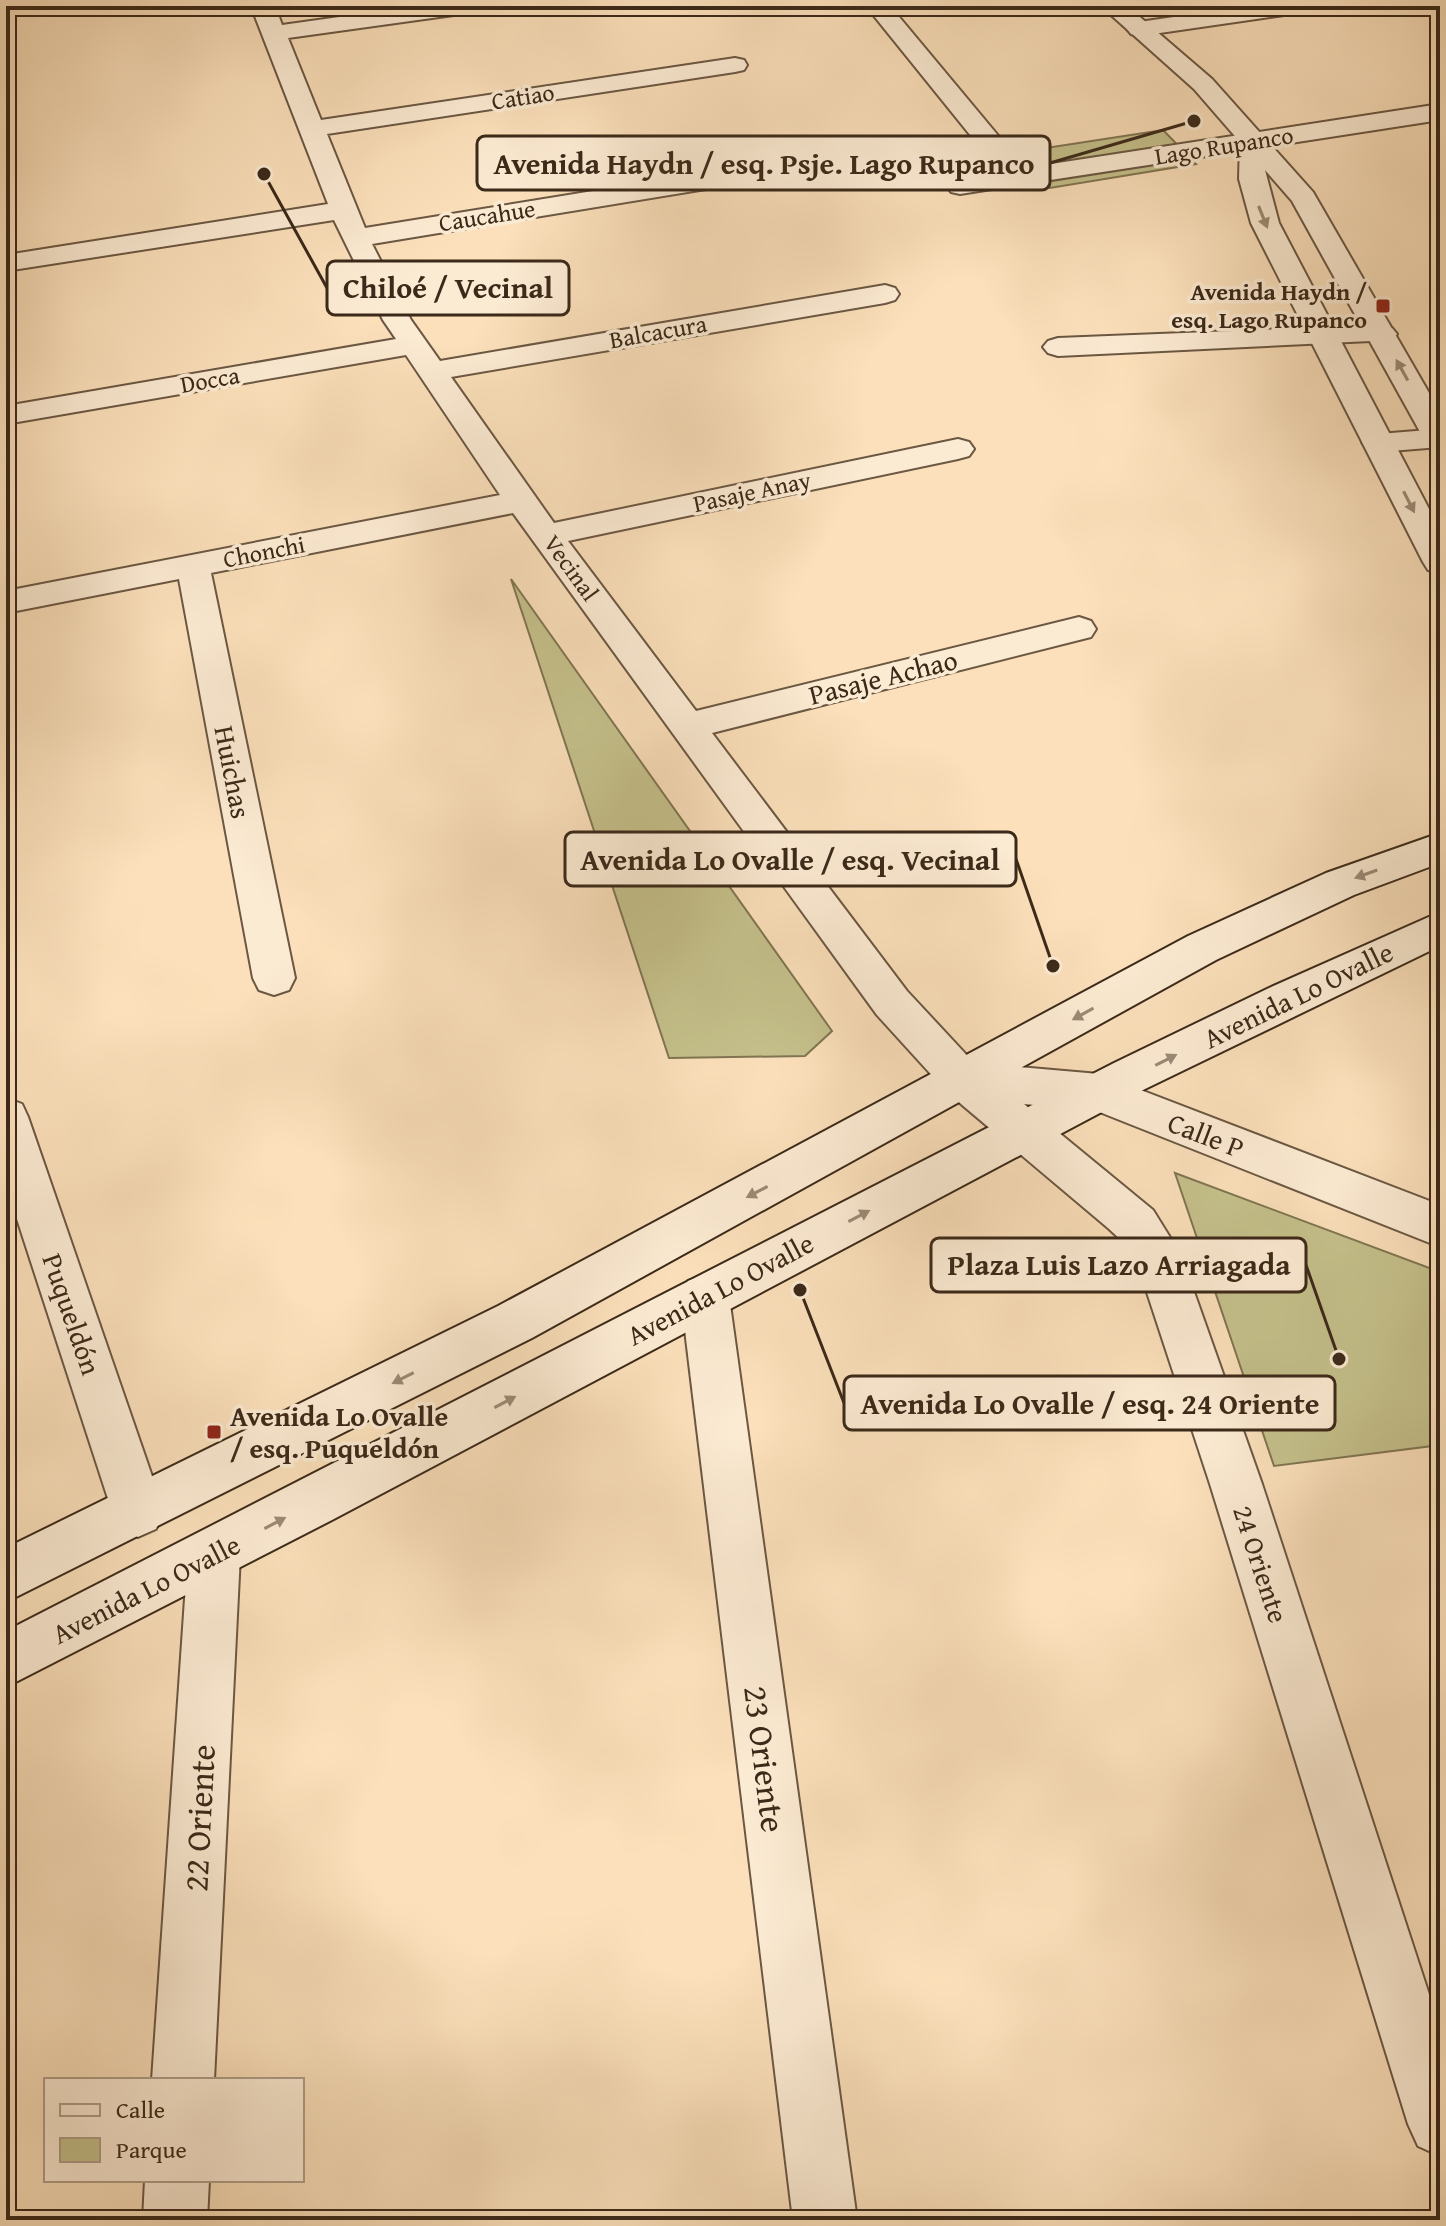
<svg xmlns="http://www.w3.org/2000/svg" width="1446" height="2226" font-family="'Gentium Book Plus',serif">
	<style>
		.green { fill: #c5c18c; stroke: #807552; stroke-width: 2 }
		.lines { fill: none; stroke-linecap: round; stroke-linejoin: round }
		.minor-casing { stroke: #6b5742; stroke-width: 4 }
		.tertiary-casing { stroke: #6b5742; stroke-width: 4 }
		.secondary-casing { stroke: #3b2919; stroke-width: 4 }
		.minor { fill: #fcebd3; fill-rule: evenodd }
		.tertiary { fill: #fcebd3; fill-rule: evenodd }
		.secondary { fill: #fcebd3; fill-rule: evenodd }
		.oneway { fill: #9c8a76 }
		.poi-dot { fill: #8f2418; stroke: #fcebd3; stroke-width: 3 }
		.labels { text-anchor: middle; stroke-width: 7; stroke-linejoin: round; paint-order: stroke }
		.far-street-label { font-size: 24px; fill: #3b2919; stroke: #fcebd3 }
		.far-poi-label { font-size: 24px; font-weight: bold; fill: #3b2919; stroke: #fcebd3; text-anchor: end }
		.street-label { font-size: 28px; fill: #3b2919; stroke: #fcebd3 }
		.poi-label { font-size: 28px; font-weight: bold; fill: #3b2919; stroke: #fcebd3; text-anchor: start }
		.near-street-label { font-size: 34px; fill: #3b2919; stroke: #fcebd3 }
		.leader { fill: none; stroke: #3b2919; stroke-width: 3 }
		.callout-dot { fill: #3b2919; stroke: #fcebd3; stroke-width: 3 }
		.callout { fill: #fcebd3; stroke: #3b2919; stroke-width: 3 }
		.callout-label { font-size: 30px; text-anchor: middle; font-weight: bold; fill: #3b2919 }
	</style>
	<rect width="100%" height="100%" fill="#fbe0bb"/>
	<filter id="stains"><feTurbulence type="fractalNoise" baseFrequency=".0025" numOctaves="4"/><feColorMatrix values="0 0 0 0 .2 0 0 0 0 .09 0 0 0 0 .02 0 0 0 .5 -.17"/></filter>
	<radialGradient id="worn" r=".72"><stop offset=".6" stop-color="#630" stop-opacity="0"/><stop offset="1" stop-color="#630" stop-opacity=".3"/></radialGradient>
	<g class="green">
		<path d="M1163 130 1196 164 1050 188 1020 152Z"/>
		<path d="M511 579 832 1031 805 1056 669 1058Z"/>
		<path d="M1175 1173 1440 1272V1445L1274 1466Z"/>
	</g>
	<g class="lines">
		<g class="minor-casing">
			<g id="minor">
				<path d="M251 6H275L282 25 418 6H480L476 11 468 13 288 38 321 120 735 58 744 60 747 65 744 70 735 72 327 134 365 228 809 156 818 158 822 164 818 170 809 172 372 244 411 320 440 361 885 285 895 288 899 294 895 300 885 303 451 377 554 523 958 439 969 442 974 449 969 456 958 459 568 541 696 711 1079 617 1091 621 1096 629 1091 637 712 733 907 991 974 1063 1099 1074 1440 1205V1247L1097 1111 1024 1104 1153 1210 1181 1255 1262 1484 1440 2028V2156L1418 2146 1408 2124 1210 1484 1138 1265 1121 1240 1108 1228 948 1093 877 1015 513 513 211 573 295 978 289 990 274 995 259 990 253 978 179 579 6 613V591L500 495 406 355 6 424V406L396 339 383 320 334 220 6 271V255L328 204Z"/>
				<path d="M866 6H890L1025 168 1440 104V120L960 194 951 192 947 186 951 180 1000 172Z"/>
				<path d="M1250 6H1310L1306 11 1298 13 1139 36 1131 34 1127 29 1131 24 1139 22Z"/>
				<path d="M1382 325 1392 328 1397 334 1392 340 1058 356 1048 353 1043 347 1048 341 1058 338Z"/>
				<path d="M1440 429V447L1378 452 1367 449 1362 442 1367 435Z"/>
				<path d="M6 1098 22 1104 28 1117 164 1511 156 1529 138 1537 120 1529 112 1511 6 1185Z"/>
				<path d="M705 1275 722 1281 729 1297 857 2220H793L681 1297 688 1281Z"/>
				<path d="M214 1529 233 1536 240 1555 214 2080H152L188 1555 195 1536Z"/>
				<path d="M145 2180H209L207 2220H143Z"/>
			</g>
		</g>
		<g class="tertiary-casing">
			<path id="tertiary" d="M1101 6H1127L1212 79 1313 192 1440 412V448L1429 446 1424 439 1292 201 1265 170 1279 223 1440 530V573L1428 570 1423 562 1251 223 1239 179 1240 142 1194 89Z"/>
		</g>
		<g class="secondary-casing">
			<g id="secondary">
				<path d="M1440 833V863L1354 895 1216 960 532 1338 6 1602V1548L498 1306 1188 936 1326 873Z"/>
				<path d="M1440 912V946L1145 1089 332 1520 6 1687V1631L1114 1063 1269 988Z"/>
			</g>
		</g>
		<use href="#minor" class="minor"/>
		<use href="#tertiary" class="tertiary"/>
		<use href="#secondary" class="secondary"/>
	</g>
	<defs><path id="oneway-solid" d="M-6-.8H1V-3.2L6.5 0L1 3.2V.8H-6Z" transform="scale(2)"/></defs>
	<g class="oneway">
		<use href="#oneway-solid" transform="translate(1263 217) rotate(68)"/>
		<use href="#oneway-solid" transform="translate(1402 370) rotate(-119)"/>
		<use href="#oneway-solid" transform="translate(1409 502) rotate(63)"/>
		<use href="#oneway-solid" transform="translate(1366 874) rotate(160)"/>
		<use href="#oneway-solid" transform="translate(1083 1014) rotate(151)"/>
		<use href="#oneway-solid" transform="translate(1166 1060) rotate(-27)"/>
		<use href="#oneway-solid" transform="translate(757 1192) rotate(152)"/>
		<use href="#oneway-solid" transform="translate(859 1216) rotate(-28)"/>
		<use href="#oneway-solid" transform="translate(403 1378) rotate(153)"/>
		<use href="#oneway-solid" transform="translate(505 1402) rotate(-28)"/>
		<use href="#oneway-solid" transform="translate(275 1523) rotate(-28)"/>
	</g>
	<g class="poi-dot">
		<rect x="1375" y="298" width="16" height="16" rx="4"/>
		<rect x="206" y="1424" width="16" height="16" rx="4"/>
	</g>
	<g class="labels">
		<g class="far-street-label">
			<text transform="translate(523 97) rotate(-9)" y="8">Catiao</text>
			<text transform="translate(1224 146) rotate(-9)" y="8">Lago Rupanco</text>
			<text transform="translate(487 216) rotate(-9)" y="8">Caucahue</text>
			<text transform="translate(658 332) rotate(-10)" y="8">Balcacura</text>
			<text transform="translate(210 380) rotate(-10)" y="8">Docca</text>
			<text transform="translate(752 492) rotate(-12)" y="8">Pasaje Anay</text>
			<text transform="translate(264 552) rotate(-11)" y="8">Chonchi</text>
			<text transform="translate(571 568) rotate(54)" y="8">Vecinal</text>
		</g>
		<g class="far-poi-label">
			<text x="1367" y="300">Avenida Haydn /<tspan x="1367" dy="28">esq. Lago Rupanco</tspan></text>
		</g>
		<g class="street-label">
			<text transform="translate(883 677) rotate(-14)" y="10">Pasaje Achao</text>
			<text transform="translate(233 772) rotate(79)" y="10">Huichas</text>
			<text transform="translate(1298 995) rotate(-26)" y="10">Avenida Lo Ovalle</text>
			<text transform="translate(1206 1135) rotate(21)" y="10">Calle P</text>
			<text transform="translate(720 1289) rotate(-28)" y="10">Avenida Lo Ovalle</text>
			<text transform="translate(72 1314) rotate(71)" y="10">Puqueldón</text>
			<text transform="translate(1261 1564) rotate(72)" y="10">24 Oriente</text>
			<text transform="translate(146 1589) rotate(-27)" y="10">Avenida Lo Ovalle</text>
		</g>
		<g class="poi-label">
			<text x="230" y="1426">Avenida Lo Ovalle<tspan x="230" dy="32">/ esq. Puqueldón</tspan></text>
		</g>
		<g class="near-street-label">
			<text transform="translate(765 1759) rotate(83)" y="12">23 Oriente</text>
			<text transform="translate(199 1818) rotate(-87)" y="12">22 Oriente</text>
		</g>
	</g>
	<path class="leader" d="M1194 121L1050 163M264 174L327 288M1053 966L1016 859M1339 1359L1306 1265M800 1290L844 1403"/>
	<g class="callout-dot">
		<circle cx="1194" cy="121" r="8"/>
		<circle cx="264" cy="174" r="8"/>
		<circle cx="1053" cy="966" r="8"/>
		<circle cx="1339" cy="1359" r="8"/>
		<circle cx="800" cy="1290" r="8"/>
	</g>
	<g class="callout">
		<rect x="477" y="136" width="573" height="54" rx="8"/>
		<rect x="327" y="261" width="242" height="54" rx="8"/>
		<rect x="565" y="832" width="451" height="54" rx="8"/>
		<rect x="931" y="1238" width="375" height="54" rx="8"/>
		<rect x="844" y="1376" width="491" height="54" rx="8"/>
	</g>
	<g class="callout-label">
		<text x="764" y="174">Avenida Haydn / esq. Psje. Lago Rupanco</text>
		<text x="448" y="298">Chiloé / Vecinal</text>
		<text x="790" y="870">Avenida Lo Ovalle / esq. Vecinal</text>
		<text x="1119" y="1275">Plaza Luis Lazo Arriagada</text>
		<text x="1090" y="1414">Avenida Lo Ovalle / esq. 24 Oriente</text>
	</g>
	<rect width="1446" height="2226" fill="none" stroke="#fbe0bb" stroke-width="32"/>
	<rect x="8" y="8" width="1430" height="2210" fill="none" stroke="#3b2919" stroke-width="4"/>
	<rect x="16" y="16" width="1414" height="2194" fill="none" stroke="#3b2919" stroke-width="2"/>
	<rect x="44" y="2078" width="260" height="104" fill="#fcebd3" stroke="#af9d89" stroke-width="2"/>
	<rect x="60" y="2104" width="40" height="12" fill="#fcebd3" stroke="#af9d89" stroke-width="2"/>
	<text x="116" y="2118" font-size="24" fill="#3b2919">Calle</text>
	<rect x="60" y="2138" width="40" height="24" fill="#c5c18c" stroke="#af9d89" stroke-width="2"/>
	<text x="116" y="2158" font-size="24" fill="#3b2919">Parque</text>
	<rect width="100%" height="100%" filter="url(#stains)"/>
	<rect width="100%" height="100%" fill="url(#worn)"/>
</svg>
